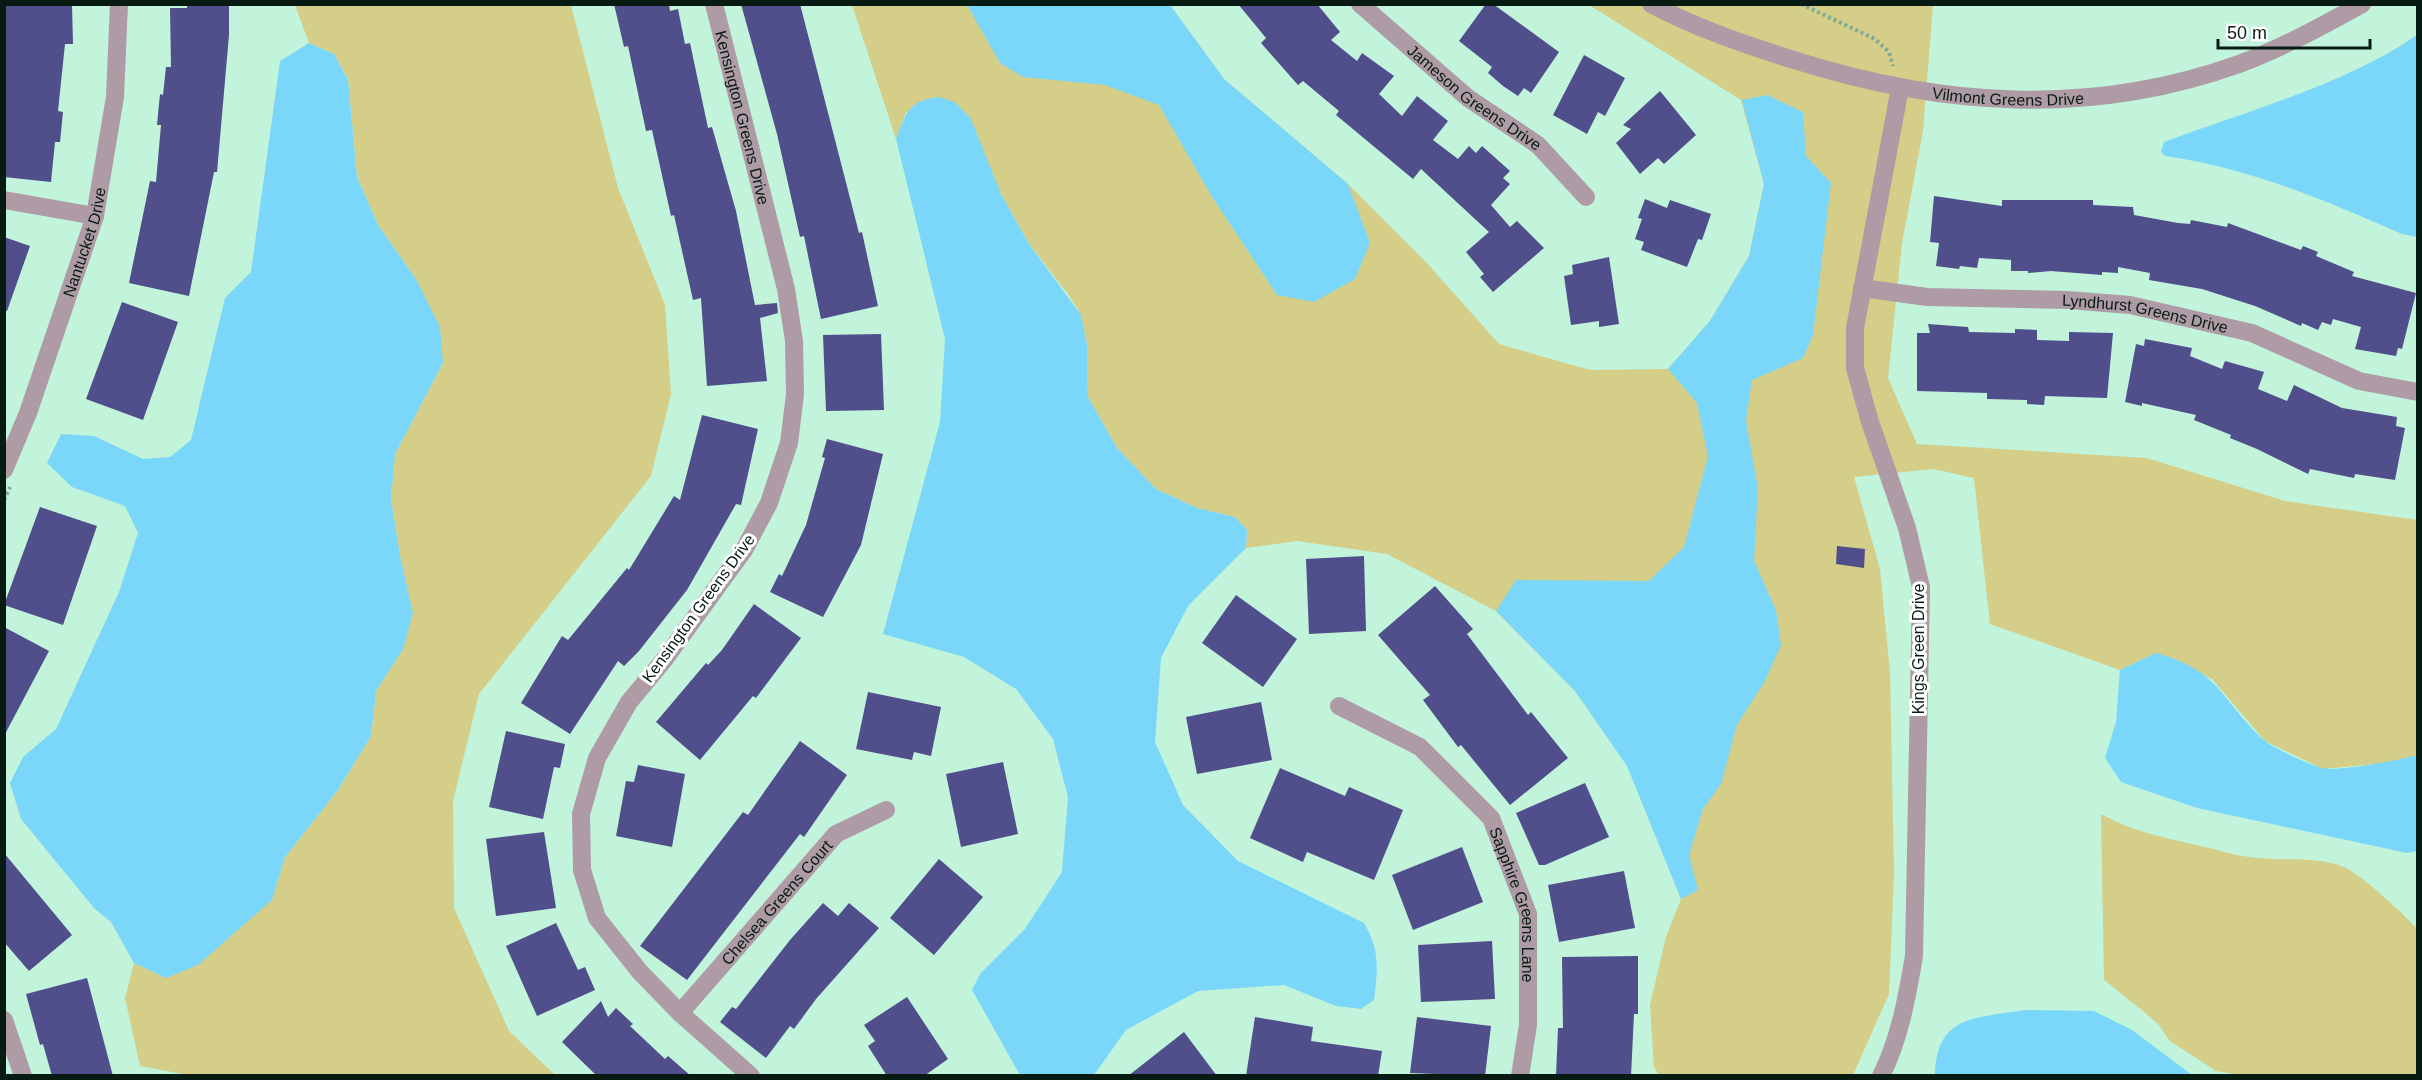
<svg xmlns="http://www.w3.org/2000/svg" width="2422" height="1080" font-family="Arial,sans-serif">
	<style>
		.green { fill: #d4ce88 }
		.water { fill: #7bd7f9 }
		.building { fill: #514e8c }
		.lines { fill: none; stroke-linecap: round; stroke-linejoin: round }
		.path { stroke: #82a996; stroke-width: 4; stroke-dasharray: 3 3; stroke-linecap: butt }
		.minor { stroke: #ae9ba5; stroke-width: 18 }
		.labels { text-anchor: middle; stroke-width: 6; stroke-linejoin: round; paint-order: stroke }
		.street-label { font-size: 16px; fill: #081b13; stroke: #fff }
	</style>
	<rect width="100%" height="100%" fill="#c2f3db"/>
	<g class="green">
		<path d="M295 5H571L618 188 665 305 671 394 651 476 479 694 453 801 454 908 509 1031 555 1075H188L140 1066 125 998 134 963 166 978 272 900 285 857 338 790 371 736 376 691 403 649 400 556 391 499 395 454 443 363 416 279 378 225 357 177 348 79 334 54 309 43Z"/>
		<path d="M852 5H1170L1224 79 1348 184 1425 261 1499 344 1590 370 1668 369 1710 321 1749 256 1764 184 1741 100 1589 5H1933L1923 131 1902 243 1888 378 1917 444 2147 458 2285 501 2417 520V755L2395 762 2323 769 2265 741 2212 679 2156 653 2120 670 1990 624 1974 478 1933 469 1854 477 1880 569 1890 673 1894 872 1889 994 1853 1075H1659L1654 1067 1650 1005 1666 937 1681 899 1628 766 1575 691 1496 611 1387 554 1297 541 1246 548 1247 530 1235 517 1197 508 1156 489 1117 448 1088 397 1087 345 1081 315 1070 297 1029 244 1001 194 906 112 896 139Z"/>
		<path d="M2101 814C2132 831 2162 837 2196 845 2217 849 2237 857 2259 858 2287 861 2317 856 2344 867 2362 875 2404 914 2417 929V1075H2238L2216 1071 2170 1041 2158 1024 2143 1011 2104 980Z"/>
	</g>
	<g class="water">
		<path d="M967 5H1170L1224 79 1348 184 1370 243 1355 279 1314 302 1277 295 1212 197 1159 105 1105 85 1023 77 1000 63Z"/>
		<path d="M2417 35V237L2402 234C2325 200 2249 168 2165 156L2161 152 2164 142C2244 112 2347 84 2417 35Z"/>
		<path d="M309 43 334 54 348 80 357 177 378 225 416 279 440 327 443 363 395 454 391 499 400 556 413 613 403 649 376 691 371 736 338 790 285 857 272 900 198 965 166 978 134 963 111 922 94 908 21 819 10 783 23 757 56 729 119 592 138 533 125 506 72 487 47 463 61 434 94 436 143 459 170 457 191 440 225 298 251 272 280 61Z"/>
		<path d="M1767 95 1803 112 1806 156 1831 183 1813 335 1803 358 1752 380 1746 421 1758 488 1754 561 1776 610 1781 645 1765 681 1737 725 1721 784 1703 809 1689 855 1698 890 1681 899 1627 766 1575 691 1496 611 1516 580 1649 581 1684 547 1708 456 1697 403 1668 369 1710 321 1749 256 1764 184 1742 100Z"/>
		<path d="M938 97 955 102 971 119 1001 194 1029 244 1081 315 1087 345 1088 397 1117 448 1156 489 1197 508 1235 517 1247 530 1246 548 1188 606 1161 658 1155 742 1183 805 1238 861 1364 923C1380 950 1378 969 1374 1000L1361 1009 1336 1006 1284 985 1198 991 1126 1030 1094 1075H1020L972 990 980 974 1025 929 1062 872 1068 797 1053 739 1016 689 964 657 883 634 940 422 945 339 896 139C906 113 908 101 938 97Z"/>
		<path d="M2156 653C2222 671 2220 700 2264 740 2273 748 2310 765 2322 768 2337 772 2400 760 2417 755V851L2407 853 2197 808 2121 782 2105 758 2116 722 2120 670Z"/>
		<path d="M2025 1010 2094 1011 2132 1030 2192 1075H1935C1936 1015 1976 1018 2025 1010Z"/>
	</g>
	<g class="building">
		<path d="M4 4H72L73 44H65L58 111 63 112 60 142H55L51 182 4 177Z"/>
		<path d="M187 4H229V35L217 172H214L189 296 129 283 150 181 156 182 161 125H157L160 94 163 95 166 67H171L170 8H187Z"/>
		<path d="M614 4H669L670 11 678 9 685 44 690 43 708 128 712 127 736 211 755 305 777 303 778 313 760 318 767 381 707 386 701 298 693 300 674 215 671 216 652 130 646 131 628 46 624 47Z"/>
		<path d="M741 4H800L859 233 862 232 878 306 821 319 804 236 800 237 777 134Z"/>
		<path d="M1238 4H1317L1340 32 1331 40 1357 61 1362 53 1394 76 1379 94 1402 116 1417 96 1448 121 1433 140 1458 159 1469 146 1476 153 1482 146 1510 171 1503 178 1510 184 1491 205 1510 227 1517 221 1544 248 1493 292 1480 277 1484 274 1466 252 1489 232 1421 169 1413 179 1336 115 1339 111 1303 81 1298 85 1261 43 1266 38Z"/>
		<path d="M1486 4H1493L1559 52 1531 93 1524 88 1518 96 1503 86 1488 73 1492 67 1459 41Z"/>
		<path d="M1584 55 1625 78 1605 116 1598 112 1587 134 1553 115Z"/>
		<path d="M1660 91 1696 135 1664 164 1658 158 1640 174 1616 143 1631 129 1623 125Z"/>
		<path d="M1934 196 2002 206V200H2093V205L2133 207 2134 215 2178 223 2190 224 2191 220 2227 227 2228 223 2301 250 2303 246 2318 252 2316 256 2354 272 2352 276 2416 293 2402 349 2398 348 2396 356 2355 349 2361 327 2333 319 2331 325 2322 322 2318 330 2302 323 2301 326 2255 306 2202 289 2149 280 2150 273 2118 267V273L2102 272V275L2051 271 2028 273V271H2011V260L1979 258 1977 268 1960 266 1959 269 1936 266 1939 243 1930 242Z"/>
		<path d="M1645 199 1667 208 1670 200 1711 214 1702 240 1698 239 1687 267 1641 250 1644 242 1635 239 1642 219 1638 218Z"/>
		<path d="M4 237 30 246 7 311H4Z"/>
		<path d="M1609 257 1619 324 1599 327V321L1571 325 1564 276 1573 274 1572 265Z"/>
		<path d="M122 302 178 322 143 420 86 399Z"/>
		<path d="M1928 324 1968 327 1969 332 2015 333V329L2037 330V340L2069 341V332L2113 333 2107 398 2045 396 2044 405 2027 404V400L1987 399V393L1917 391V333H1930Z"/>
		<path d="M881 334 884 410 826 411 823 335Z"/>
		<path d="M2145 339 2192 348 2190 356 2222 369 2225 361 2264 372 2258 389 2287 401 2294 385 2342 408 2397 417 2396 426 2405 428 2395 480 2355 474 2354 478 2310 469 2308 474 2257 449 2230 438 2231 435 2194 420 2196 415 2142 403V406L2125 402 2136 344 2144 346Z"/>
		<path d="M702 415 758 429 741 505 736 504 687 590 639 651 624 666 618 661 570 734 521 703 562 636 568 640 627 568 629 570 674 496 680 500Z"/>
		<path d="M827 439 883 454 861 545 823 617 770 592 779 574 782 576 806 525 825 458 822 457Z"/>
		<path d="M40 507 97 526 63 625 4 605Z"/>
		<path d="M1837 546 1865 549 1864 568 1836 564Z"/>
		<path d="M1364 556 1366 631 1309 634 1306 559Z"/>
		<path d="M1435 586 1473 629 1467 634 1528 715 1531 712 1568 758 1510 805 1461 745 1458 747 1423 700 1430 695 1378 635Z"/>
		<path d="M1236 595 1297 639 1263 687 1202 643Z"/>
		<path d="M754 604 801 638 756 698 753 696 700 760 656 722 706 663 708 665 722 650Z"/>
		<path d="M4 627 49 651 4 736Z"/>
		<path d="M868 692 941 707 931 756 914 752 912 760 856 749Z"/>
		<path d="M1261 702 1272 760 1197 774 1186 717Z"/>
		<path d="M506 731 565 744 560 768 554 767 543 819 489 807Z"/>
		<path d="M800 741 847 775 804 837 800 834 687 980 640 946 743 812 748 815Z"/>
		<path d="M1003 762 1018 834 961 847 946 774Z"/>
		<path d="M638 765 685 774 672 847 616 836 626 781 634 782Z"/>
		<path d="M1280 768 1345 796 1349 787 1403 810 1374 880 1307 852 1303 862 1250 838Z"/>
		<path d="M1585 783 1609 837 1545 865H1539L1516 813Z"/>
		<path d="M544 832 556 908 496 916 486 839Z"/>
		<path d="M1462 847 1483 902 1413 930 1392 875Z"/>
		<path d="M4 853 72 935 29 971 4 942Z"/>
		<path d="M939 859 983 897 934 955 890 918Z"/>
		<path d="M1624 871 1635 928 1559 942 1548 885Z"/>
		<path d="M823 903 838 916 849 903 879 928 816 999 794 1029 790 1026 766 1058 720 1022 732 1007 736 1009 790 940Z"/>
		<path d="M556 923 578 970 585 967 595 990 537 1016 506 946Z"/>
		<path d="M1492 941 1495 999 1421 1002 1418 945Z"/>
		<path d="M1638 956V1014H1634L1631 1076H1556L1558 1028H1563L1562 957Z"/>
		<path d="M87 978 113 1076H52L43 1044 40 1045 26 994Z"/>
		<path d="M907 997 948 1059 924 1076H887L868 1046 875 1041 864 1025Z"/>
		<path d="M601 1001 608 1017 616 1008 633 1024 630 1026 665 1059 668 1056 691 1076H597L562 1042Z"/>
		<path d="M1255 1017 1313 1027 1311 1041 1382 1051 1378 1076H1246Z"/>
		<path d="M1417 1017 1491 1026 1485 1076 1410 1073Z"/>
		<path d="M1184 1032 1217 1076H1128Z"/>
	</g>
	<g class="lines">
		<g class="path">
			<path d="M1801 4 1875 39 1889 52 1893 66"/>
			<path d="M4 500 10 487"/>
		</g>
		<g class="minor">
			<path id="s1" d="M714 4 786 289 794 341 795 394 789 443 769 503 744 550 664 660 629 702 597 758 581 814 582 870 597 918 640 972 680 1013 751 1076"/>
			<path id="s2" d="M1360 4 1468 98 1538 145 1586 197"/>
			<path id="s3" d="M1651 4C1696 28 1746 45 1794 60 1942 107 2091 117 2239 64 2282 48 2322 26 2362 4"/>
			<path d="M4 200 95 216"/>
			<path id="s4" d="M1862 288 1927 297 2068 300 2130 305 2252 333 2359 381 2418 392"/>
			<path id="s5" d="M4 470 28 413 95 216 115 97 119 4"/>
			<path id="s6" d="M1339 706 1420 747 1491 818 1528 914V1025L1520 1076"/>
			<path id="s7" d="M680 1013 836 834 886 810"/>
			<path d="M4 1020 23 1076"/>
			<path d="M1881 1076C1900 1038 1907 997 1914 956L1921 587 1907 528 1870 422 1855 368V328L1900 88"/>
		</g>
	</g>
	<g class="labels">
		<g class="street-label">
			<text dy="6" stroke="none"><textPath href="#s3" startOffset="372">Vilmont Greens Drive</textPath></text>
			<text dy="6" stroke="none"><textPath href="#s2" startOffset="148">Jameson Greens Drive</textPath></text>
			<text dy="6" stroke="none"><textPath href="#s1" startOffset="117">Kensington Greens Drive</textPath></text>
			<text dy="6" stroke="none"><textPath href="#s5" startOffset="242">Nantucket Drive</textPath></text>
			<text dy="6" stroke="none"><textPath href="#s4" startOffset="285">Lyndhurst Greens Drive</textPath></text>
			<text transform="translate(698 608) rotate(-54)" y="6">Kensington Greens Drive</text>
			<text transform="translate(1918 649) rotate(-90)" y="6">Kings Green Drive</text>
			<text dy="6" stroke="none"><textPath href="#s7" startOffset="147">Chelsea Greens Court</textPath></text>
			<text dy="6" stroke="none"><textPath href="#s6" startOffset="282">Sapphire Greens Lane</textPath></text>
		</g>
	</g>
	<rect width="2422" height="1080" fill="none" stroke="#081b13" stroke-width="12"/>
	<path d="M2218 39v9h152v-9" fill="none" stroke="#081b13" stroke-width="3"/>
	<text x="2227" y="39" font-size="18" fill="#081b13" stroke="#ffffff" stroke-width="4.5" paint-order="stroke">50 m</text>
</svg>
